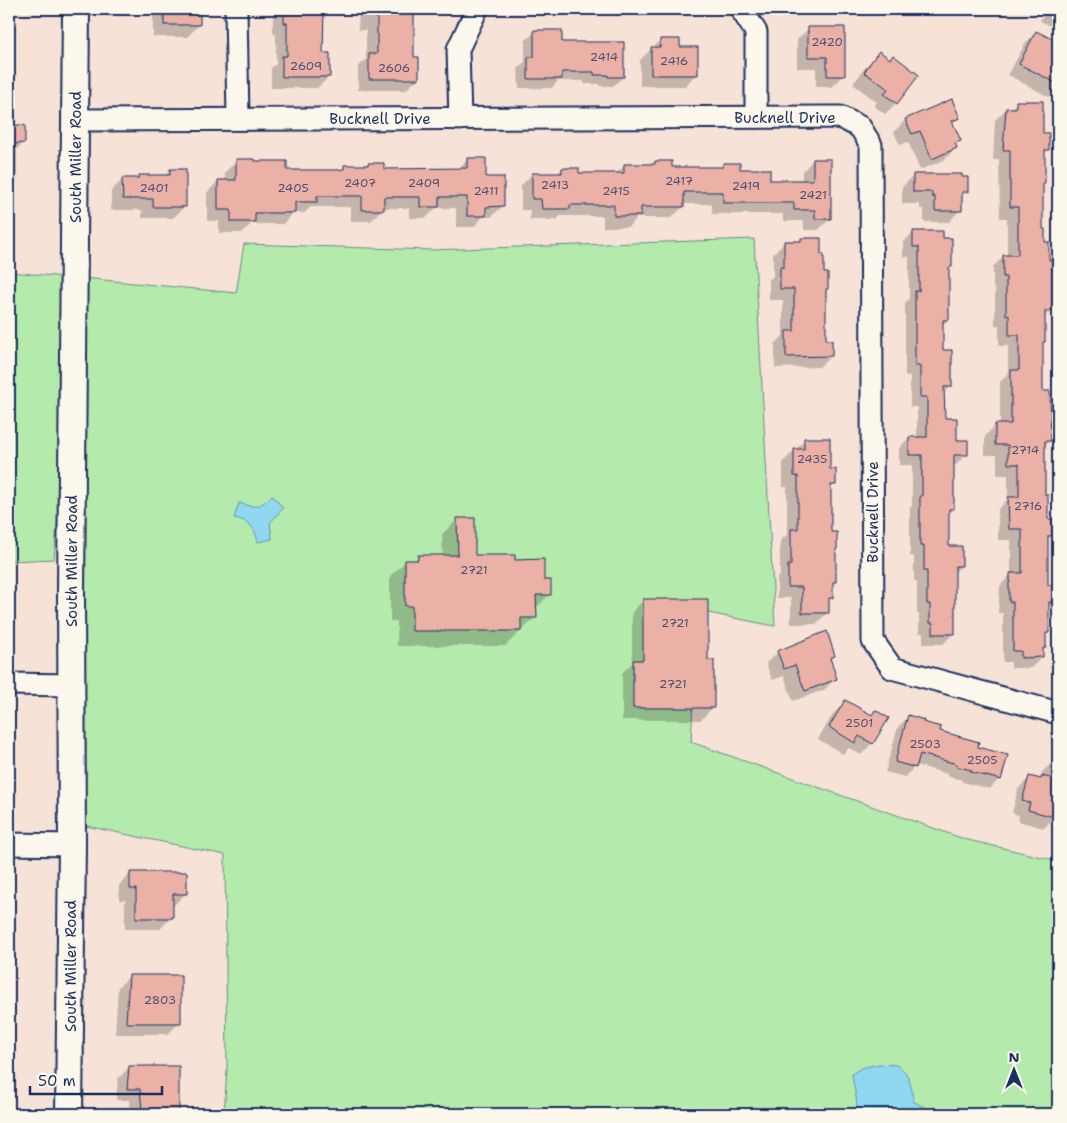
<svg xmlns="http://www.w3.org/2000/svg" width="1067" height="1123" font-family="'Shantell Sans',sans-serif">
	<rect width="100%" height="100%" fill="#f6e2d7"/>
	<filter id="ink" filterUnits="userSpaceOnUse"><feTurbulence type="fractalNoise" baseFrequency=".02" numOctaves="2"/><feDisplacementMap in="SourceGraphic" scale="10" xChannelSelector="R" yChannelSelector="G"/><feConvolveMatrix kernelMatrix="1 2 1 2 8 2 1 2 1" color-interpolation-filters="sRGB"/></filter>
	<g filter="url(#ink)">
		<g fill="#b4eaac" stroke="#688c85">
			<path d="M754,239L775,626L698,611L691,742L964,839L1058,861V1114H224L227,1069L225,855L81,825L83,278L236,293L244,244L431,250Z"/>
			<path d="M9,272L66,277L63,457L54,559L9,561Z"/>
		</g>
		<g fill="#90d8f2" stroke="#6194b7">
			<path d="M272,495L283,508L270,523L272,539L258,542C255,528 250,521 234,518L239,503C255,508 260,508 272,495Z"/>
			<path d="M879,1064C884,1065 891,1064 896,1065C910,1071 912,1089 913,1101C937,1117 959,1108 986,1114H856C859,1102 853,1087 852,1074L861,1068Z"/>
		</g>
		<g fill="#0003">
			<path d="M153,9H201L199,11V25L187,37H153Z"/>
			<path d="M273,9H322V55L329,77L317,88H271V68L276,64V34H273Z"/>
			<path d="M359,9H415V19L412,22V58L417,79L406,90H358V67L366,60V30H358Z"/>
			<path d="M532,9H582L578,13H532Z"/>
			<path d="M650,9H659L655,13Z"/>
			<path d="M1046,9H1058V29L1040,21Z"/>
			<path d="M808,29L844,75L832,87H816V68H797V40Z"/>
			<path d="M535,32L561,43L623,77L613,86H599V84H584V81H558L552,88H519L518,68L525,62V41Z"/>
			<path d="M1036,32L1058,44V50L1052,61L1058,65V88L1049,97L1008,75L1025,44Z"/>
			<path d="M661,40L679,48L696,74L685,86H640V60Z"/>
			<path d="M879,53L890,60L896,103L885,114L874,106L877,102L853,84L868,64Z"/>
			<path d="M1017,103L1041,134L1048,149L1044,153V182L1042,185V230L1051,310L1044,317V342L1042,344V392L1050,440L1044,447V496L1047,521L1051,535L1047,539V587L1053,602L1047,608V633L1045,635V648L1042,651V657L1031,668H1011V662H1003V613H998L1000,586L1011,574V540H998V509L1008,499V475H997V455H985V436L996,425H1000V382L1008,374V346H999V325H995V288H993V267L1004,256H1007V218H1000L999,160H993L995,120L1006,109H1010Z"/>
			<path d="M959,117L952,124L959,140L954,145L956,148L944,160L920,170L908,142L900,145L894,132L905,120Z"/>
			<path d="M9,126H23V143L17,149V179L9,187Z"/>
			<path d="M468,159L484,178L503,206L491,217H483L474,227H456V208H436L426,218H409V208H383L371,221H351V207H311L304,213H293L283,224H251L242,233H219V221H207V193L218,181H225V172L237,160L254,162L285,171H340L345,166H366L368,164L382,170H458Z"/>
			<path d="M813,160L830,219L818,230H804V221H783V214H712V204H683V207L671,218H637L628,227H603V216H560L557,220H530V210H521V186L532,174H557L562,169L577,174H616L625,165H653L656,162L671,168H720L724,164L769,181H802V172Z"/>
			<path d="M170,170L185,206L173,218H142V210H111V191L123,179H136L140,176H165Z"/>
			<path d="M914,175L967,191L960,198V210L949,222H924V209H920V204H902V187Z"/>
			<path d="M914,232L942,239L951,266L948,270V320L941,326V351L951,386L943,394L944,419L956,442L966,454L956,465H953V508L948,513V548L961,566L954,573V633L943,644H923V633H919V614H917V581H914V556H910V508L912,506V465H899V448L909,438H917V407H910V376H905V303L909,299V257H903V242Z"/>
			<path d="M801,239L820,256L827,288L824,291V341L831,356L819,367L775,368V344L783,336V300H769V280L773,276V254L784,243H798Z"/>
			<path d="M805,440L829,470L834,484L830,489V534L834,581L832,583V597L828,601V612L816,624H791V598H777V578L780,575V541L787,535V487H783V462Z"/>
			<path d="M458,519L474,556L513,561L550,594L535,609V618L505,646H397V621H390V576L406,561H414L418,556H443L442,534Z"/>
			<path d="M9,569H10V581L9,583Z"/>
			<path d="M644,600L706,661L712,708L701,720H622V673L632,663V612Z"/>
			<path d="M778,652L834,656L829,660L836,678L824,690L793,701L784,676L772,680L766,663Z"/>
			<path d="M846,701L871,716L875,712L872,743L861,755L849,748L843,754L818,739L834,713Z"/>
			<path d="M908,717L976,748L999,779L990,789L962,782V780L947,776V774L916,765L905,777L885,772L898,727Z"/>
			<path d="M1054,761L1058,762V809L1055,817L1044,828L1018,821L1019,815L1012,813L1018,789L1030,777L1040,780L1042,772Z"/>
			<path d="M131,873L185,894L174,905H172V917L160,929H125V900H119V885Z"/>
			<path d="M130,976L180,1022L168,1034H115L118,987Z"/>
			<path d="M129,1067H178V1114H130L129,1100H116L118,1079Z"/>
		</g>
		<g fill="#ebb1a7" stroke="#1b2f5e">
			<rect x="164" y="9" width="36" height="16"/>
			<path d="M284,9H324L323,53H330V77H282V56H287V23H284Z"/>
			<path d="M377,9H414V57H419V79H369V54H377Z"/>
			<path d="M808,27H845V76H827V57H808Z"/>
			<path d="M534,30H562V42H624V77H608V75H594V72H562V79H528V57H534Z"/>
			<path d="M1036,31L1058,42V84L1019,64Z"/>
			<path d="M660,39H680V47H698V75H651V47H660Z"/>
			<path d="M879,51L890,59L893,55L919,75L897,104L884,94L888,89L864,72Z"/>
			<path d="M952,99L960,118L952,121L961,141L955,143L957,148L932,159L920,131L912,134L905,119Z"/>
			<path d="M1016,101H1043V133H1049V150H1045V183H1043V229H1045V242H1049V260H1052V311H1045V342H1043V391H1050L1051,441H1045V495H1048V519H1052V536H1048V585H1055V602H1049V633H1046V648H1043V657L1021,658V651H1013V602H1009V582H1010V573H1022V529H1009L1008,497H1019V464H1008V445H995V424H1011V370H1019V335H1009V315H1006V277H1003V255H1018V207H1010V150H1003L1006,108H1016Z"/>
			<path d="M9,125H25V143L9,144Z"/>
			<path d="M467,158H486V177H504V206L486,207V216H467V197H439V207H420V197H384V210H362V196H317V202H295V213H255V222H231V210H218V180H236V159H255V161H287V170H336L344,169V165H368V163H384V169L467,168Z"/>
			<path d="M813,159H831V219H815V210H794V203H723V192H684V207H641V216H614V205H570V209H542L541,199H532V173H562V168H579V173H624V164H655V161H672V167H723V163H740V169H770V180H813Z"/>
			<path d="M170,169H186V207H153V199H123L122,178H139V175H170Z"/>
			<path d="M913,174H962V177H968V192H962V211H935V197H932V192H913Z"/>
			<path d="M913,231H943V238H952V267H949V320H943V350H952V387H944L945,418H957V440H968V455H954V509H949V546H962V566H955V634H933V623H930V604H927V571H924V546H920V496H922V455H909V437H927V397H920V366H915V291H919V247H913Z"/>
			<path d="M801,238H821V254H824V273H828V289H826V340H832V356L786,357V331H794V289H780V267H784V241H801Z"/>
			<path d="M804,438H830V469H836V485H831V532H837V549H836V582H833V598H829V613H802V587H788V565H791V529H798V476H794V449H804Z"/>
			<path d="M457,518H475V555H515V560L544,559V580H551V595H536L537,618H521V631H412V606H405V560H418V555H458Z"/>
			<path d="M643,599H708V660H714V708H633V660H643Z"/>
			<path d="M827,631L835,656L830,658L837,679L805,691L795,665L784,669L777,651Z"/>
			<path d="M845,700L872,715L875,710L889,718L873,744L859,736L855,743L829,727Z"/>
			<path d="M908,715L924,720L923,722L941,727L940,731L979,742L978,747L1008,755L1001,780L971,772V770L956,766L957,764L920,754L916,768L895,762Z"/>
			<path d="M1029,776L1041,779L1042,776L1058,780V818L1028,810L1030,803L1022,801Z"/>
			<path d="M130,872H187V894H173V918H136V889H130Z"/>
			<path d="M129,975H181V1023H126Z"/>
			<path d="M129,1066H179V1114H145V1110H142L140,1089H127Z"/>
		</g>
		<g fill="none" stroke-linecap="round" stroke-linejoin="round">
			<defs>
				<g id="minor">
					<path d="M236,9L238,119"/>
					<path d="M741,9L756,32V117"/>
					<path d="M460,119L458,49L477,9"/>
					<path d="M76,120L840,117L860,127L871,145L873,641L892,668L1058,713"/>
					<path d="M9,684L71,685"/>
					<path d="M9,844L72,845"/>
				</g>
				<path id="tertiary" d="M69,1114L72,845L71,591L76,9"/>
			</defs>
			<use href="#minor" stroke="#1b2f5e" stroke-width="25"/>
			<use href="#tertiary" stroke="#1b2f5e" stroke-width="30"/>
			<use href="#minor" stroke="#fbf7ec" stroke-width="21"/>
			<use href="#tertiary" stroke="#fbf7ec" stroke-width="26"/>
		</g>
	</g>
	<g text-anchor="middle" stroke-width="4" stroke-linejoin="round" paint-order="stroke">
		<g font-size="12" fill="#4f5070">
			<text x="827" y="46">2420</text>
			<text x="604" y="61">2414</text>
			<text x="674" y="65">2416</text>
			<text x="306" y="70">2609</text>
			<text x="394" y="72">2606</text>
			<text x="679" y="185">2417</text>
			<text x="360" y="187">2407</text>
			<text x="424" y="187">2409</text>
			<text x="555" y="189">2413</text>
			<text x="746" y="190">2419</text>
			<text x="154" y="192">2401</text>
			<text x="293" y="192">2405</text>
			<text x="486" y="195">2411</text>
			<text x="616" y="195">2415</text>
			<text x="813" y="199">2421</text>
			<text x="1025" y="454">2714</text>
			<text x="812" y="463">2435</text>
			<text x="1028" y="510">2716</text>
			<text x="474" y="574">2721</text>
			<text x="675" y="627">2721</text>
			<text x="673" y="688">2721</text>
			<text x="859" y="727">2501</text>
			<text x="925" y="748">2503</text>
			<text x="982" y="764">2505</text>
			<text x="160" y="1004">2803</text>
		</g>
		<g font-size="15" fill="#1b2f5e" stroke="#fbf7ec">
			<text x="785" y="123">Bucknell Drive</text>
			<text x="380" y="124">Bucknell Drive</text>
			<text transform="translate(76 157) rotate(-90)" y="5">South Miller Road</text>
			<text transform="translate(873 512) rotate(-90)" y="5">Bucknell Drive</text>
			<text transform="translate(72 561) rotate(-90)" y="5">South Miller Road</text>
			<text transform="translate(71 966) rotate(-90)" y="5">South Miller Road</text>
		</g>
	</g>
	<rect width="1067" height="1123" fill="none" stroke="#fbf7ec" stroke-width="30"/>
	<rect x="15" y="15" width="1037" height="1093" fill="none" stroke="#1b2f5e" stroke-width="2" filter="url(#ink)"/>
	<g transform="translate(1014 1070)" stroke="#fbf7ec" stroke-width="4" paint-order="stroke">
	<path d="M0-4L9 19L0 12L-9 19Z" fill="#1b2f5e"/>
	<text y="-8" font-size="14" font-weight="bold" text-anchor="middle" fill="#1b2f5e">N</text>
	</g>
	<path d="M30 1086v8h132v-8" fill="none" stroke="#1b2f5e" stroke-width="2.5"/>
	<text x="38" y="1086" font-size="15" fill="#1b2f5e" stroke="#fbf7ec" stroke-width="4" paint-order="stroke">50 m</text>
</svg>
